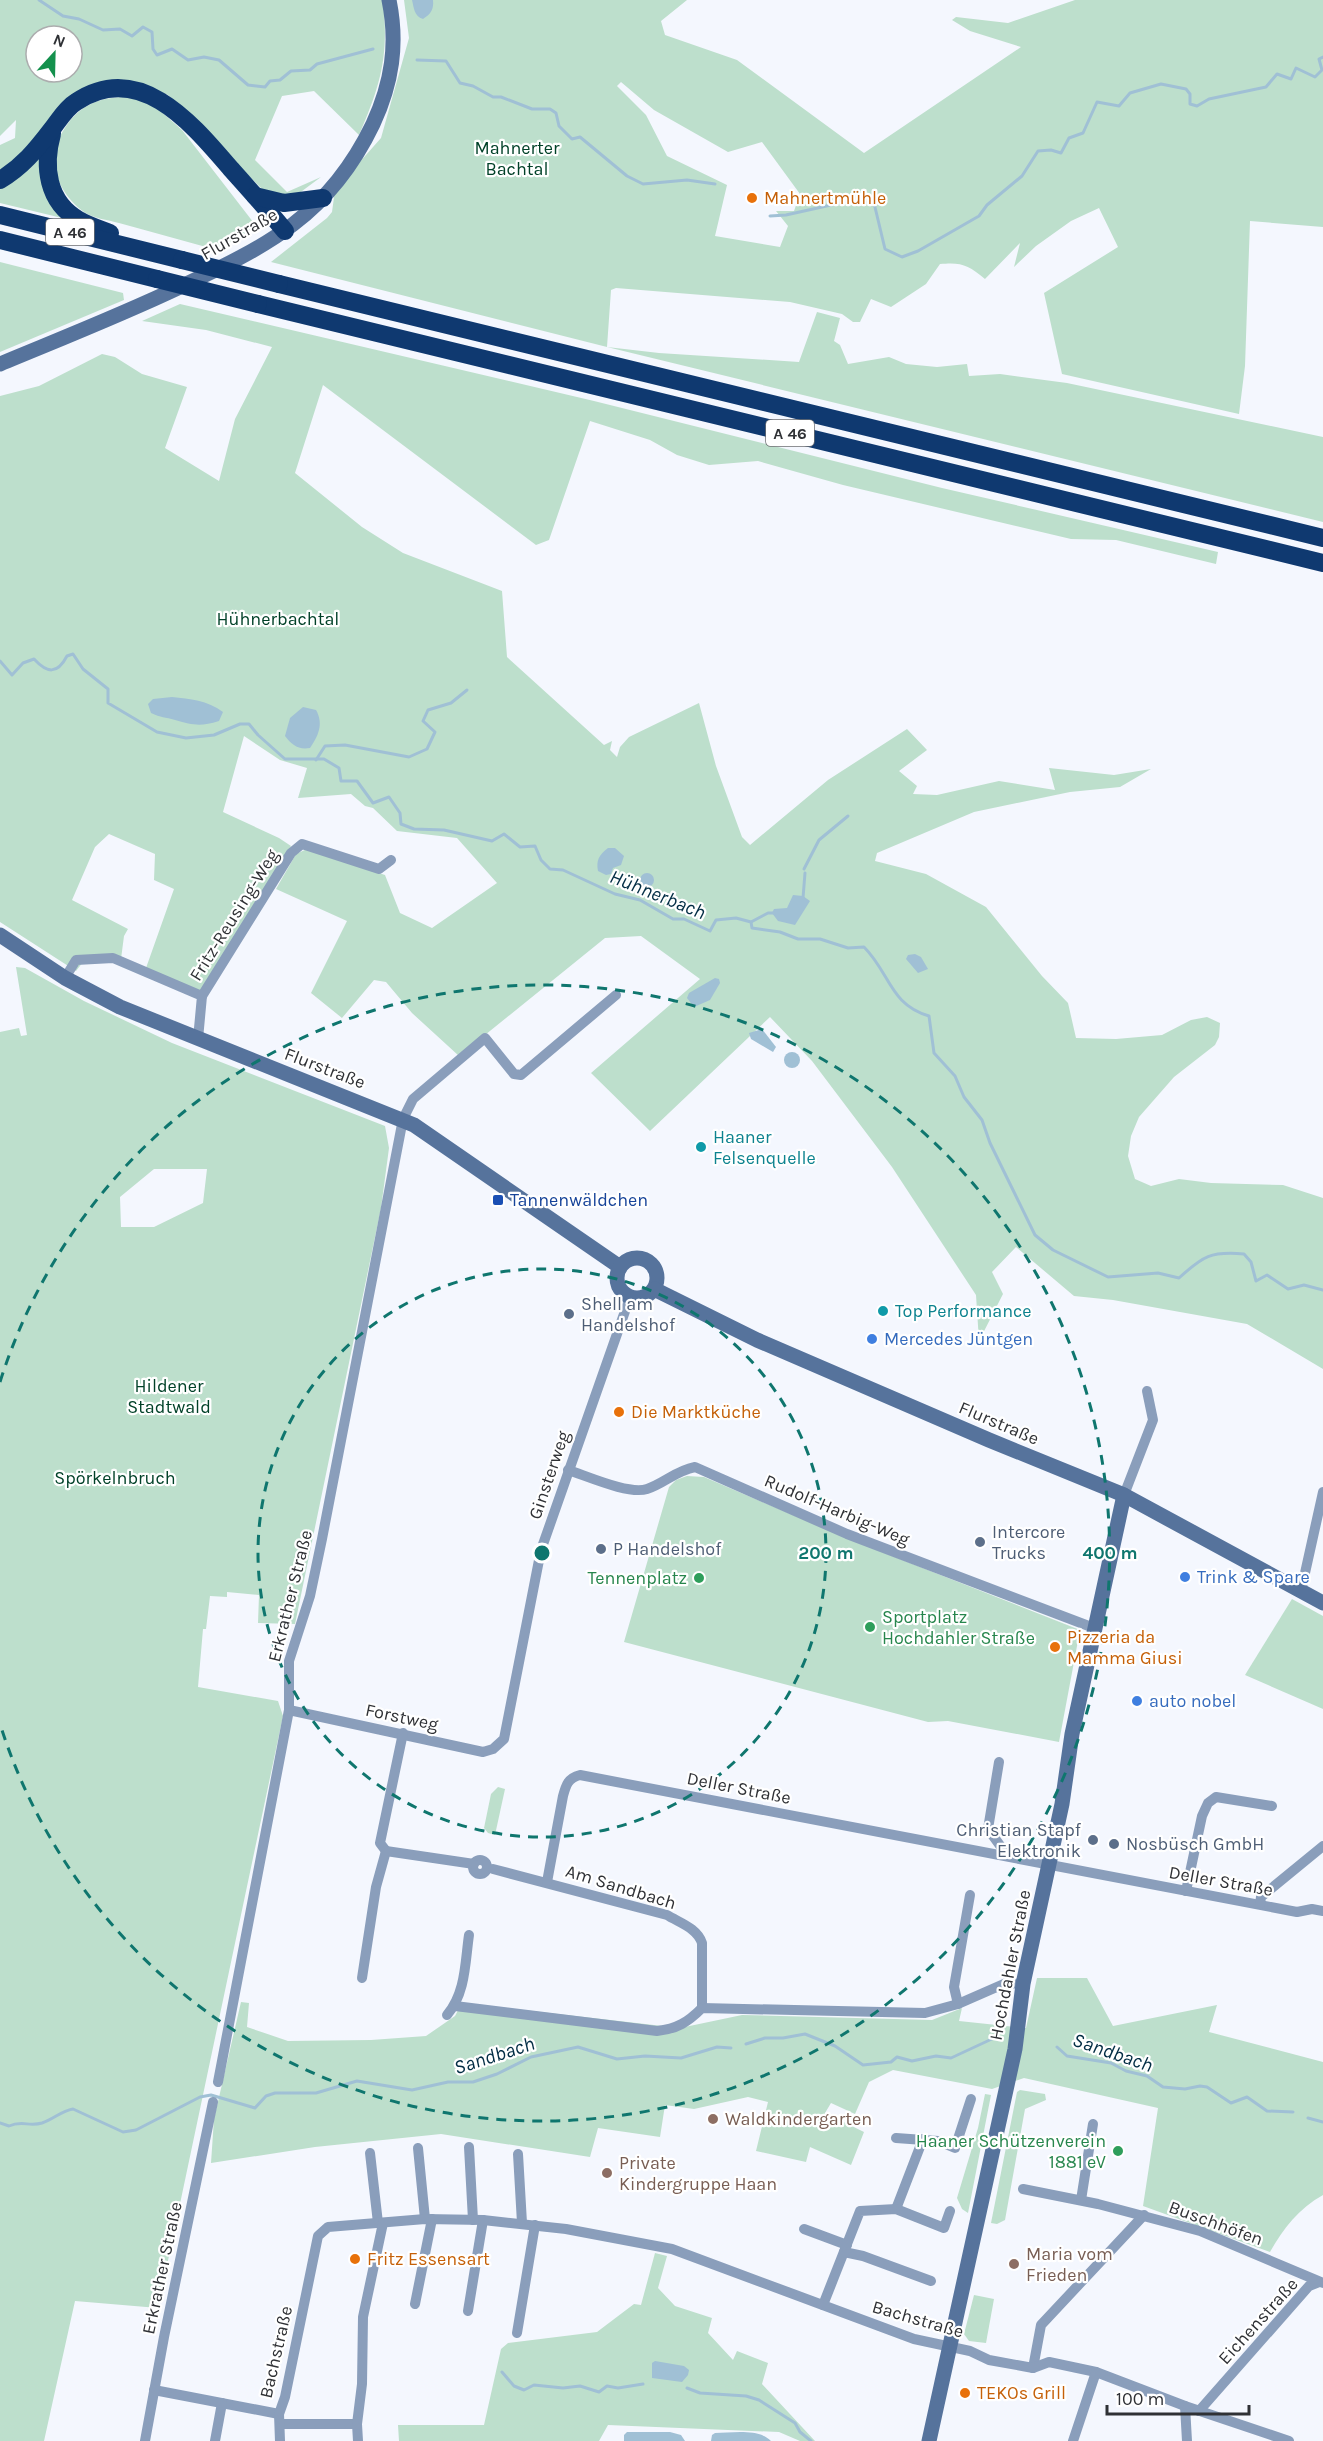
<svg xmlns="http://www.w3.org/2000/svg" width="1323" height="2441" font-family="Karla,sans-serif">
	<rect width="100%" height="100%" fill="#f4f7fe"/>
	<g fill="#bddfcc" fill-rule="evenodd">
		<path d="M0,0H383C389,56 381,84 359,135L314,91L282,96L255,160L287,192L321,177L294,197L268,195L168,95L144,85L103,82L0,173V145L15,138L16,120L0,136ZM36,36H72V72H36Z"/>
		<path d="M404,0H687L661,21L665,35L737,60L864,153L1021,47L970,31L952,20L956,17L1008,23L1075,0H1323V227L1250,221L1245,366L1239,414L1062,374L1044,293L1118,247L1099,208L1071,221L1036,246L1014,267L1020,243L985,279C968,265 962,262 940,264L926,284L891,307L871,299L860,322H853L842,314L790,302L616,288L611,290L607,347L659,353L799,362L817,312L840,318L834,341L840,345L848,364L889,357L906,364L937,367L967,364L969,376L1000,374L1067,383L1323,437V522L607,347L271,262L327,218L332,212L335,190L381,138L409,38ZM621,82L654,110L728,152L762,142L800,194L794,211H776L788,226L780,247L715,236L727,185L667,156L646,115L617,86Z"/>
		<path d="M123,97L142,100L156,107L182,130L257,227L217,250C184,241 152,232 119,223C108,220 92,218 84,212C58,193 45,161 63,131C77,107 96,98 123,97Z"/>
		<path d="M40,153L62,218L0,203V187Z"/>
		<path d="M0,262L123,293L124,300L0,352Z"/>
		<path d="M180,304L594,401L942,488L1218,552L1216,564L1116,540L1071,539L843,485L758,461L709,465L677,455L650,440L590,421L549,540L536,545L323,385L295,473L362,527L403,553L502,591L507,657L604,745L612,741L610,750L617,757L620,747L629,737L699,703L716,766L742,837L750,845L828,780L907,729L927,750L899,771L917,786L913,794L937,795L999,781L1055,790L1049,768L1114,775L1151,769L1120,787L1070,792L974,812L877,853L875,861L926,874L986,907L1042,976L1068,1003L1076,1038L1116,1039L1162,1035L1191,1020L1207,1017L1220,1023L1219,1037L1215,1045L1174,1077L1139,1117L1131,1136L1128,1156L1135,1179L1151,1186L1179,1179L1211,1183L1283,1185L1323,1198V1369L1247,1324L1113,1300L1074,1296L1016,1247L992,1272L1003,1294L979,1341L976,1295L892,1167L812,1061L770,1017L650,1131L591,1073L700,979L641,936L605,938L459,1056L412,1013L386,982L374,980L342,1018L311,993L347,921L276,889L296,854L307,849L385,875L400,913L432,928L497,883L457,838L397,831L373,808L365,806L351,794L298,798L307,768L280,760L244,736L223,812L279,838L291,846L201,991L146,968L174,889L154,880L155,854L109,834L95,847L72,900L128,929L124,936L121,959L87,957L76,971L0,922V396L39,386L102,354L115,357L142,374L187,387L165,448L219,481L235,419L272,347L206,330L142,321Z"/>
		<path d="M16,967L25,968L84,1001L172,1043L385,1126L389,1148L381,1208L295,1624L258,1623L259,1595L227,1592V1597L210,1596L206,1629H203L198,1687L278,1701L283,1716L158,2308L75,2301L44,2441H0V1032L19,1028L21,1036L27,1035ZM154,1169H207L203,1203L154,1227H121L120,1197Z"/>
		<path d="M687,1476L704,1477L849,1539L1080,1630L1059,1742L948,1721L928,1722L624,1642L669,1487L676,1480Z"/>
		<path d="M1292,1599L1323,1616V1709L1245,1675Z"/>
		<path d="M498,1787L505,1789L495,1835L488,1833L484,1828L491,1794Z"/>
		<path d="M1037,1978H1087L1113,2026L1217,2005L1209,2032L1323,2062V2195C1299,2208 1283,2229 1270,2252L1143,2206L1158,2108L1024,2078L992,2089L893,2070L869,2082L855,2114L831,2103L825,2113L864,2132L851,2165L810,2147L806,2162L756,2151L768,2102L748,2097L694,2109L665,2105L660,2137L598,2128L590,2157L441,2134L315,2147L211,2163L214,2119L241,2002L249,2003L247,2027L288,2041L371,2040L426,2036L455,2016L462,2003L680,2028L742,2015L932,2020L962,2008L959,2021L1026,2028Z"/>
		<path d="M1020,2090L1045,2094L1046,2100L1025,2109L1005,2220L997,2224L991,2223L1017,2092Z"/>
		<path d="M985,2094L991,2095L968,2213L962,2209L957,2198L978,2128Z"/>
		<path d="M655,2253L667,2256L658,2288L675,2306L712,2318L708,2333L733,2360L737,2351L768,2363L762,2384L815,2441H800L779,2432L608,2425L599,2441H399L398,2425H484L501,2349L508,2343L597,2332L634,2304L641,2305Z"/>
		<path d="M974,2295L994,2299L986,2343L969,2341L964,2334Z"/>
	</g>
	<g fill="#a0c0d5">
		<path d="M412,0H433C434,9 431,14 423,19C414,16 414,8 412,0Z"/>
		<path d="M172,697C190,699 207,700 223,712L219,721C200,727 193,725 175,720C165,717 161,718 151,713L148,704L153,699Z"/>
		<path d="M303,707L316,710C324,724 318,736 310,748C298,750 292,745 285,736L290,718Z"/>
		<path d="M608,848H615L624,856L621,865L613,868L611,874L606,875L598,871C596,860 599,855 608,848Z"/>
		<circle cx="647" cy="880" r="7"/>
		<path d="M793,895L803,896L810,901L795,925L778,921L772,913L774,909L787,908Z"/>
		<path d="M915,954L921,957L928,969L918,973L906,959L908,955Z"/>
		<path d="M715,978L719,979L720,983L710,1000L694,1007L687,998L689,993Z"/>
		<path d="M762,1029L776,1047L773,1052L751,1039L749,1033Z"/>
		<circle cx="792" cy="1060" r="8"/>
		<path d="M655,2361L684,2366L689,2370L688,2375L682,2382L652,2378V2363Z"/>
		<path d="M627,2432H670L681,2435L685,2441H624V2435Z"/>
		<path d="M715,2433C731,2433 759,2428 771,2441H711L712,2435Z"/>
	</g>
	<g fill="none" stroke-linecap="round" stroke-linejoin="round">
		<g stroke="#a0c0d5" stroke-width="3">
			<path d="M39,0L63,16L79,19L103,30L120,29L132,36L143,27L152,32L153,49L157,55L172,49L188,60L204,57L219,60L248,85L265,87L270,81L280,80L291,71L310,70L317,64L373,49"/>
			<path d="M417,60L446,61L460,83L473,86L493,97H501L532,109H550L556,113L559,126L572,139L580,137L627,176L643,184L687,180L715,184"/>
			<path d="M770,216L786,215L849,201L874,203L885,249L902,257L918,251L979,216L987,205L1022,176L1038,151L1051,150L1061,153L1069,138L1083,133L1097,102L1119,106L1130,93L1161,84L1186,89L1190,94V104L1197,106L1209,99L1266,87L1277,74L1291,79L1296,68L1315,77L1322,70L1319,59L1323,57"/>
			<path d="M0,661L12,675L23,663L34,659C47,673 57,675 67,656L73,654L83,669L108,689V703L157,732L186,738L214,735L240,724H249L258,735L285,759H324L339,768L341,781H357L373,803L389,797L400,813L401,824L414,829L444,830L492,841L504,834L520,847L535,846L541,860L550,869L563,870L615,894L640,900L673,919H684L710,931L716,920L736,918L751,922L752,928L780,932L798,939H820L848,948L864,947C890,973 890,1005 929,1016L934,1053L955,1076L964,1097L982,1120L990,1143L1035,1235L1053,1250L1108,1277L1158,1273L1179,1278C1203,1256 1211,1251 1244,1254L1251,1262L1256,1281L1267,1275L1288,1289L1304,1285L1323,1290"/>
			<path d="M316,760L325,746L345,745L409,757L427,749L435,732L423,721L428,710L451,703L467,690"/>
			<path d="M804,869L819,840L848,816"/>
			<path d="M803,898L805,873"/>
			<path d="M751,922L768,913H774"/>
			<path d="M746,2044L765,2038H783L805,2034L835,2046L863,2065L891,2062L897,2057L912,2061L936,2056L951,2058L994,2038"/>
			<path d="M1057,2047L1067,2056L1111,2063L1126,2071L1147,2076L1163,2087L1185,2089L1200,2086L1207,2087L1231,2103L1247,2097L1267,2111L1293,2112"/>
			<path d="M1308,2118L1323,2122"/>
			<path d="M0,2123L9,2126C22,2120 29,2127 42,2123C54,2119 61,2111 73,2109L123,2132L136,2130L200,2097L211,2095L255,2108L266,2096L275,2093H316L357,2081L412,2090L448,2082H473L497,2074L531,2057L578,2047L617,2059L645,2056L681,2058L717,2047L731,2048"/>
			<path d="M502,2372L514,2386L524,2390L534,2385L563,2388L580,2386L599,2392L607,2386L618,2388L643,2384"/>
			<path d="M687,2388L700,2393L746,2396L759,2400L795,2423L800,2432L811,2441"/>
		</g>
		<g stroke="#8a9ebb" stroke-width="10">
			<path d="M65,978L76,960L113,958L202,996L198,1039"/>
			<path d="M202,996L291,853L302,844L379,869L391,860"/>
			<path d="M568,1470C587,1476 629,1495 647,1489C665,1483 675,1471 695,1467L847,1534L1094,1628"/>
			<path d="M1124,1495L1153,1420L1147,1391"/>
			<path d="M1301,1591L1323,1492"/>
			<path d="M289,1710L483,1752L493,1749L504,1739L541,1550L630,1297"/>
			<path d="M999,1762L988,1829L1007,1855"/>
			<path d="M386,1851L380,1843L403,1733"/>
			<circle cx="480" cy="1867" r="7"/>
			<path d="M493,1869L667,1915C680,1923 697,1928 702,1943V2008"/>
			<path d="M547,1882L563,1796C566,1785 568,1778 580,1775L1297,1912L1312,1909L1323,1911"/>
			<path d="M1186,1891L1202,1816L1208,1803L1216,1797L1272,1806"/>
			<path d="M1260,1904L1261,1897L1323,1846"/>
			<path d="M362,1978L376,1887L386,1851L474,1864"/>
			<path d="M958,2004L954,1987L970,1895"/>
			<path d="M455,2006L657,2031C677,2029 688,2022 702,2008L925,2013L958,2004L1006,1983L1023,1984"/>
			<path d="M447,2015C466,1993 465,1962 469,1935"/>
			<path d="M218,2082L289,1710V1661L310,1596L322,1539L403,1119L413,1099L485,1038L514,1074L521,1075L616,995"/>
			<path d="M896,2138L938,2141L955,2148L971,2099"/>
			<path d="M469,2147L473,2220"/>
			<path d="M418,2148L425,2219"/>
			<path d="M370,2153L378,2223"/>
			<path d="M518,2154L522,2223"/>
			<path d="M1023,2189L1098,2204L1200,2231L1323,2283"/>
			<path d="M1081,2200L1093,2124"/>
			<path d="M896,2209L923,2139"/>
			<path d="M804,2229L847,2245"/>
			<path d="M844,2252L863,2256L931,2281"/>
			<path d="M415,2304L432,2219"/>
			<path d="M823,2305L860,2211L896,2209L944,2228L950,2211"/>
			<path d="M468,2311L483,2220"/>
			<path d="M517,2333L535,2225"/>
			<path d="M1033,2368L1041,2325L1144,2215"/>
			<path d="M154,2390L279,2414"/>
			<path d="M1185,2406L1187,2441"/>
			<path d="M1199,2411L1309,2286L1319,2282"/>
			<path d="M280,2424H357"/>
			<path d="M145,2441L164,2337L213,2102"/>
			<path d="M215,2441L222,2403"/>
			<path d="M280,2441L279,2414L285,2397L318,2236L328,2227L425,2219L483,2220L566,2229L672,2249L914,2339L970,2351L989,2360L1033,2368L1049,2362L1096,2372L1185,2406L1289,2441"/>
			<path d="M358,2441L357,2424L362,2384L363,2317L383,2223"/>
			<path d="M1073,2441L1096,2372"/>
		</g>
		<g stroke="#56739c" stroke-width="15">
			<path d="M0,364C60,339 121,315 180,287C267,246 329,216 373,124C392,83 398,44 389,0"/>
			<path d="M0,935L65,978L120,1007L414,1125L620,1267"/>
			<circle cx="637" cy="1278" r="20"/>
			<path d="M654,1289L757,1340L989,1440L1124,1495L1323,1603"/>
			<path d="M929,2441L1015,2049L1023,1984L1062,1804L1072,1734L1124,1495"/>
		</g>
		<g stroke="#0f3970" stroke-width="18">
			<path d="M52,134C43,166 47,202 79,220C89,226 100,229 110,233"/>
			<path d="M0,180C22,167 36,150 52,129C59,120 66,108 76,102C140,59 193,125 231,169C249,189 268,210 285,231"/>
			<path d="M255,196L284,203L323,198"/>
			<path d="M0,215L182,260"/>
			<path d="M0,240L157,279"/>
			<path d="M279,284L1323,538"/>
			<path d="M258,304L1323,563"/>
		</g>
		<g stroke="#0f3970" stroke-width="18">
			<path d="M182,260L279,284"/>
			<path d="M157,279L258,304"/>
		</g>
	</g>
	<g fill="none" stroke="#0f766e" stroke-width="3" stroke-dasharray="10 8">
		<circle cx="542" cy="1553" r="284"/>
		<path d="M0 1382A568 568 0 1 1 0 1724"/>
	</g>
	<g fill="#e8710a" stroke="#fff" stroke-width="2">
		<circle cx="752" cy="198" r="6"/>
		<circle cx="619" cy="1412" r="6"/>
		<circle cx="1055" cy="1647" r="6"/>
		<circle cx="355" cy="2259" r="6"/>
		<circle cx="965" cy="2393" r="6"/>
	</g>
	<g fill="#0f9aa8" stroke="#fff" stroke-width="2">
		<circle cx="701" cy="1147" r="6"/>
		<circle cx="883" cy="1311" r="6"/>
	</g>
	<rect fill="#1a4fb4" stroke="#fff" stroke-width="2" x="492" y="1194" width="12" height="12" rx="3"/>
	<g fill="#5c6f8a" stroke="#fff" stroke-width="2">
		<circle cx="569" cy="1314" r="6"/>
		<circle cx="980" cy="1542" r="6"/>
		<circle cx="601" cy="1549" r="6"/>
		<circle cx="1093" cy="1840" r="6"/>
		<circle cx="1114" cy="1844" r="6"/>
	</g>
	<g fill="#3f7fe0" stroke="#fff" stroke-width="2">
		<circle cx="872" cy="1339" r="6"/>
		<circle cx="1185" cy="1577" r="6"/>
		<circle cx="1137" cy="1701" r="6"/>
	</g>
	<g fill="#2e9e5b" stroke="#fff" stroke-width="2">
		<circle cx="699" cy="1578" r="6"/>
		<circle cx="870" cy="1627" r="6"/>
		<circle cx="1118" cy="2151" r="6"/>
	</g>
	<g fill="#8d6e63" stroke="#fff" stroke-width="2">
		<circle cx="713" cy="2119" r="6"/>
		<circle cx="607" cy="2173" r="6"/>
		<circle cx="1014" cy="2264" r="6"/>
	</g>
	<g text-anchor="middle" stroke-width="4.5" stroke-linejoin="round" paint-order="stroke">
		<g fill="#fff" stroke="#6d6f72" stroke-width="1.5">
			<rect x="46" y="219" width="48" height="26" rx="4.5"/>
			<rect x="766" y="420" width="48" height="26" rx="4.5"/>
		</g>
		<g font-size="16" font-weight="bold" fill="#2f3135">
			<text x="70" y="238">A 46</text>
			<text x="790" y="439">A 46</text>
		</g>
		<g font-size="18" fill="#004128" stroke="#fff">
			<text x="517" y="154">Mahnerter<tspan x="517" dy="21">Bachtal</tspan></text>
			<text x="278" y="625">Hühnerbachtal</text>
			<text x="169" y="1392">Hildener<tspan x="169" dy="21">Stadtwald</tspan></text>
			<text x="115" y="1484">Spörkelnbruch</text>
		</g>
		<g font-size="18" fill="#c56008" stroke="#fff" text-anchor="start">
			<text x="764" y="204">Mahnertmühle</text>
			<text x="631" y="1418">Die Marktküche</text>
			<text x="1067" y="1643">Pizzeria da<tspan x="1067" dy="21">Mamma Giusi</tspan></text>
			<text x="367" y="2265">Fritz Essensart</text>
			<text x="977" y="2399">TEKOs Grill</text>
		</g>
		<g font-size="18" fill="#2f3135" stroke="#fff">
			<text transform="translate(239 234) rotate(-30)" y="6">Flurstraße</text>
			<text transform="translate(234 915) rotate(-58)" y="6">Fritz-Reusing-Weg</text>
			<text transform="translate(325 1068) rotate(21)" y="6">Flurstraße</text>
			<text transform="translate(999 1423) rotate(23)" y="6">Flurstraße</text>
			<text transform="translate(549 1475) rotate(-71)" y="6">Ginsterweg</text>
			<text transform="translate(837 1510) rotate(23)" y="6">Rudolf-Harbig-Weg</text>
			<text transform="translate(290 1596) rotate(-76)" y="6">Erkrather Straße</text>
			<text transform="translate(402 1717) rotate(12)" y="6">Forstweg</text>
			<text transform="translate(739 1788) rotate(11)" y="6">Deller Straße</text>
			<text transform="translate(1221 1881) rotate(10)" y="6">Deller Straße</text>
			<text transform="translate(621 1887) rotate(17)" y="6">Am Sandbach</text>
			<text transform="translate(1010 1965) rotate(-79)" y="6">Hochdahler Straße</text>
			<text transform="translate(1216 2223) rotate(20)" y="6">Buschhöfen</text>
			<text transform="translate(162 2268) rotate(-78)" y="6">Erkrather Straße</text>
			<text transform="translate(918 2319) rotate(16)" y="6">Bachstraße</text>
			<text transform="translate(1258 2321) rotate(-48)" y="6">Eichenstraße</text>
			<text transform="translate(276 2352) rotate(-77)" y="6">Bachstraße</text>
		</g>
		<g font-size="18" fill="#0d838f" stroke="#fff" text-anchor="start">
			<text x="713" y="1143">Haaner<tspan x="713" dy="21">Felsenquelle</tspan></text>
			<text x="895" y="1317">Top Performance</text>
		</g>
		<g font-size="18" fill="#164399" stroke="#fff" text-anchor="start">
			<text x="510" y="1206">Tannenwäldchen</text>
		</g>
		<g font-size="18" fill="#4e5e75" stroke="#fff" text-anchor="start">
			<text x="581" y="1310">Shell am<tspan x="581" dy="21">Handelshof</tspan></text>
			<text x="992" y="1538">Intercore<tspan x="992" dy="21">Trucks</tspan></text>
			<text x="613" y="1555">P Handelshof</text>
			<text x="1081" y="1836" text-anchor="end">Christian Stapf<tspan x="1081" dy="21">Elektronik</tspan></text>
			<text x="1126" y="1850">Nosbüsch GmbH</text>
		</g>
		<g font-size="18" fill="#366cbe" stroke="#fff" text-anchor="start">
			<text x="884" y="1345">Mercedes Jüntgen</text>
			<text x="1197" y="1583">Trink &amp; Spare</text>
			<text x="1149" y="1707">auto nobel</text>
		</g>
		<g font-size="18" fill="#27864d" stroke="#fff" text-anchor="end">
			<text x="687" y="1584">Tennenplatz</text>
			<text x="882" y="1623" text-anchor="start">Sportplatz<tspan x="882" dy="21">Hochdahler Straße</tspan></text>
			<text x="1106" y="2147">Haaner Schützenverein<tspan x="1106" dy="21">1881 eV</tspan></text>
		</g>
		<g font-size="18" fill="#785e54" stroke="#fff" text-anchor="start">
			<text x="725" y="2125">Waldkindergarten</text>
			<text x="619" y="2169">Private<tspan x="619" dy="21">Kindergruppe Haan</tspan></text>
			<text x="1026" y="2260">Maria vom<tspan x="1026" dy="21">Frieden</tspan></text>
		</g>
		<g font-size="20" font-style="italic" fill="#022d44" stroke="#fff">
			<text transform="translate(658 894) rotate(22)" y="7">Hühnerbach</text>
			<text transform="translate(1113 2052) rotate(19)" y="7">Sandbach</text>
			<text transform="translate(494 2055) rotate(-18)" y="7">Sandbach</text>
		</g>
	</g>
	<circle cx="542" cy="1553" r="9" fill="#0f766e" stroke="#fff" stroke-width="3"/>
	<g font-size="18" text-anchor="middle" font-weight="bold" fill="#0f766e" stroke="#fff" stroke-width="4.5" stroke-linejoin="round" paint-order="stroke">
		<text x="826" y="1559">200 m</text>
		<text x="1110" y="1559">400 m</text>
	</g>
	<g transform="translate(54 54) rotate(22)"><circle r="28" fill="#ffffff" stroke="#acadae" stroke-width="1.5"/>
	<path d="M0-4.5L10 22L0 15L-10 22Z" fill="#14914d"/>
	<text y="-9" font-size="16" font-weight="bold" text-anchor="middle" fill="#2f3135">N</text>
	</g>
	<path d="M1107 2405v9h142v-9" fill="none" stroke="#2f3135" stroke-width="3"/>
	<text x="1116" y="2405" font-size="18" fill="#2f3135" stroke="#ffffff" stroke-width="4.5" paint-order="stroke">100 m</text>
</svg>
